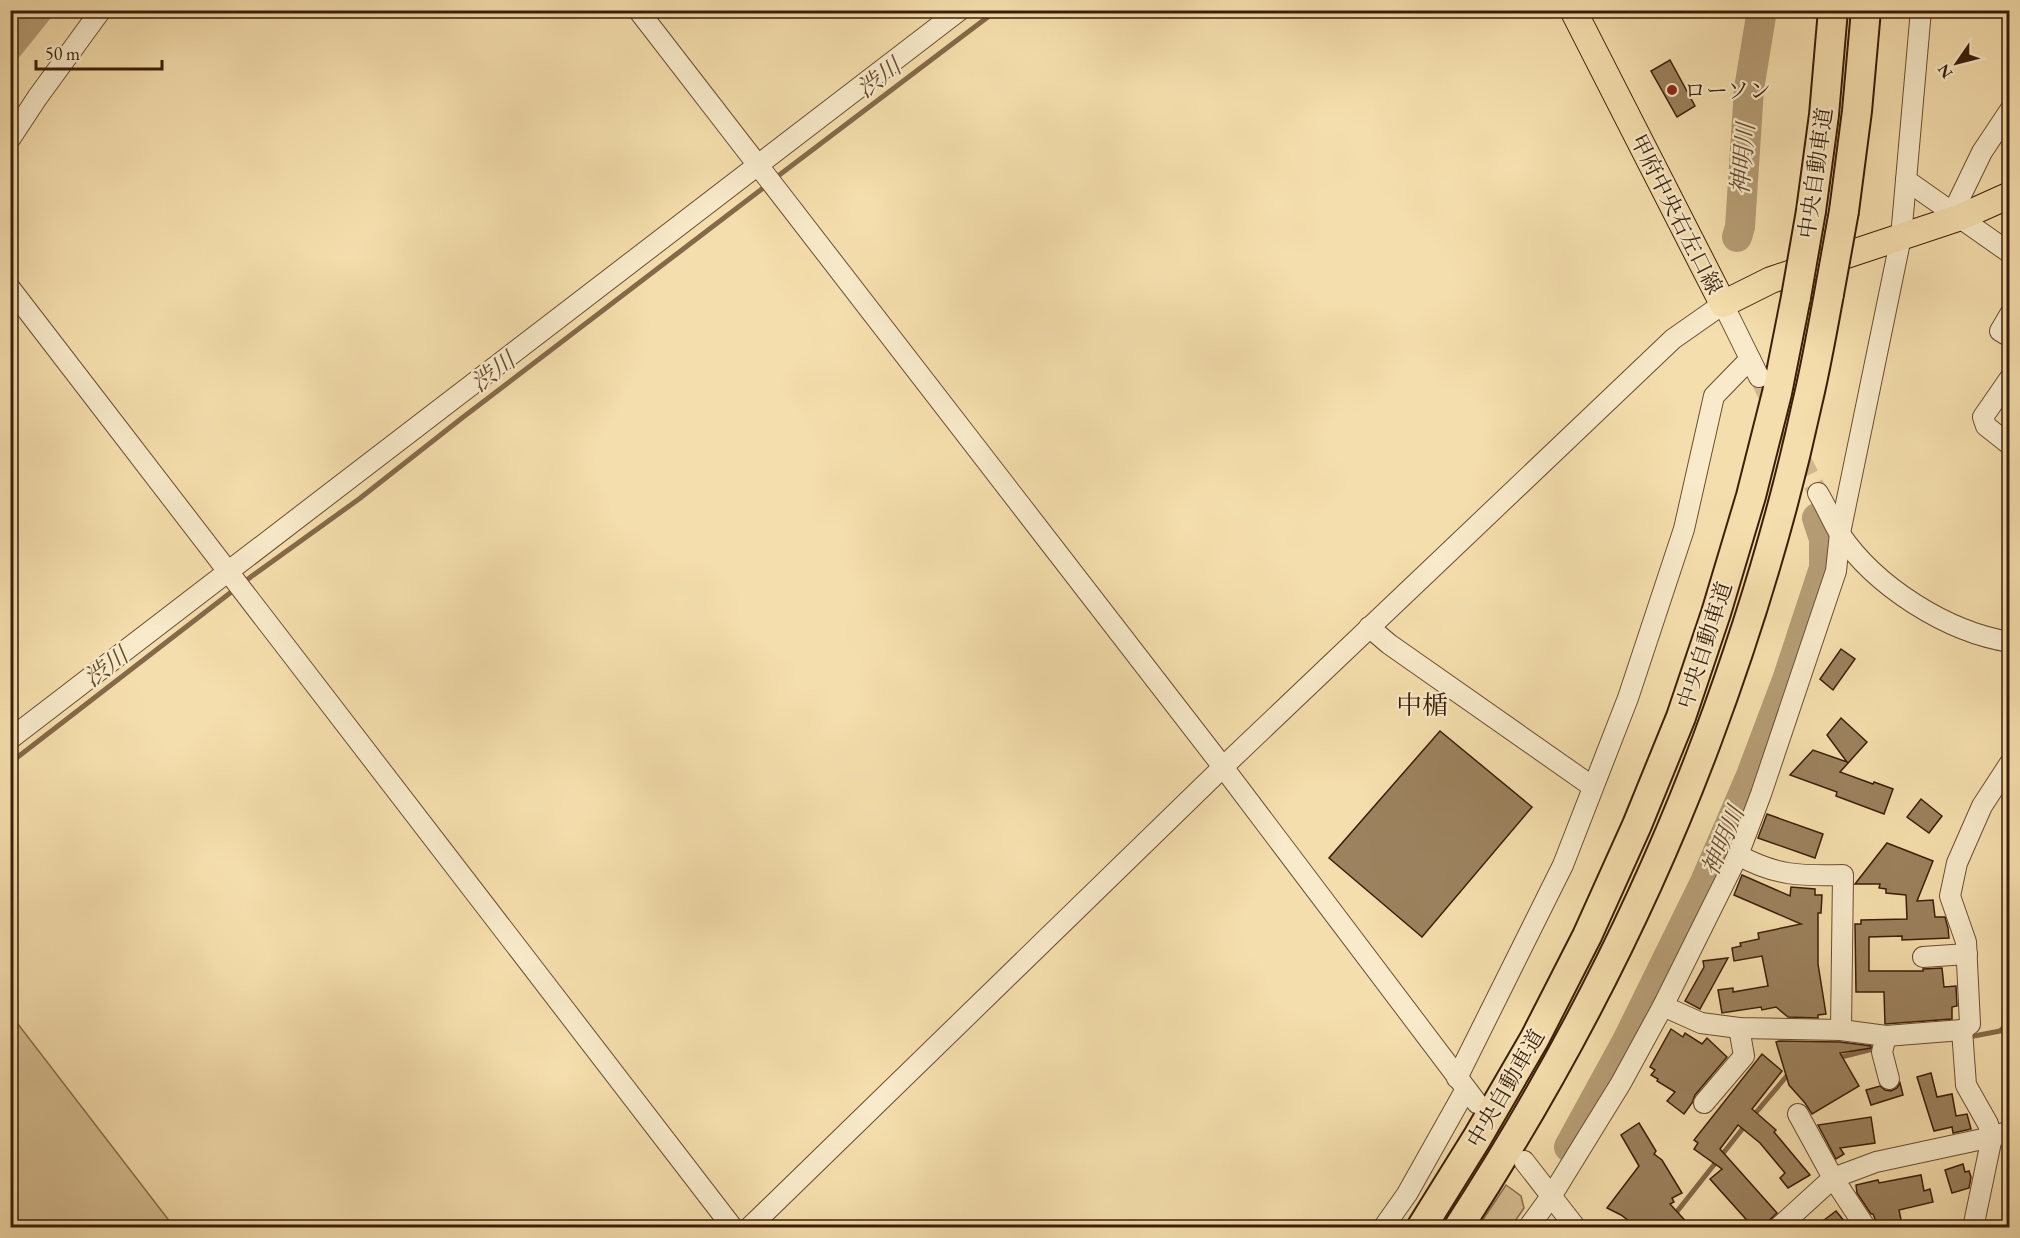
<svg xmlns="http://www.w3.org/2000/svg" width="2020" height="1238" font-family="'EB Garamond','Noto Serif JP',serif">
	<rect width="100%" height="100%" fill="#f5dead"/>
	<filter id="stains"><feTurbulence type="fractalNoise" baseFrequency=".00333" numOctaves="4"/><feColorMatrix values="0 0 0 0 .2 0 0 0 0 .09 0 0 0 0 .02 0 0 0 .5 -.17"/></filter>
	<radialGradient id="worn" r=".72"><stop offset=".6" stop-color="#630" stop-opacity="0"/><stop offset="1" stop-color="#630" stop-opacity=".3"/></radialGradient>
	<g fill="#d5bd91" stroke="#886e4c" stroke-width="1.5">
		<path d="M11,1014V1015L174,1227H11Z"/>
		<path d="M1506,1185L1521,1196L1524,1208L1511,1227H1478Z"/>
	</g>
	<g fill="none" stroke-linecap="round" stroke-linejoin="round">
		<g stroke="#856a49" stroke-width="5">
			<path d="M774,179L997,10"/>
			<path d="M10,763L252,576L359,499L462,418L767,185"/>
			<path d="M1974,1036L2000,1031L2004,1027L2005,985L2010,974"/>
			<path d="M1837,1058L1877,1048"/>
			<path d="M1753,1116L1791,1071"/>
			<path d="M1664,1228L1747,1123"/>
		</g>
		<g stroke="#b69d75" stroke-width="30">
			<path d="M10,45L38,10"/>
			<path d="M1737,237L1740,227L1749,89L1762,10"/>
			<path d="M1569,1147L1627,1041L1705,882L1750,778L1787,680L1824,568V539L1817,518"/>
		</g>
	</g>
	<g fill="#9c825e" stroke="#3b1e08" stroke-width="1.5">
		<path d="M1670,60L1695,106L1677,117L1651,71Z"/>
		<path d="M1841,649L1855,659L1833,690L1820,679Z"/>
		<path d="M1841,718L1867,742L1840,772L1873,784L1874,782L1893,789L1884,814L1836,796L1837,792L1790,775L1813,750L1847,762L1827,735Z"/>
		<path d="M1440,731L1532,807L1422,937L1329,858Z"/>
		<path d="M1921,799L1942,816L1929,833L1907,817Z"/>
		<path d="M1767,814L1823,834L1815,858L1758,838Z"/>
		<path d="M1887,843L1933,861L1917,901L1933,900L1935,917H1945L1948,928L1949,938L1902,940V936L1869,937V971H1923V969L1942,968L1944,987L1956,986L1957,1006L1952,1007V1019L1885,1024L1884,992H1856L1855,924H1861V920L1907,919L1906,895L1886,893V889L1879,888L1880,884H1855Z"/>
		<path d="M1742,875L1790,896L1791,887L1815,889V895H1822L1821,913H1818V964L1826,1014L1818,1015V1018L1788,1017L1776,1007L1762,1010L1761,1007L1722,1013L1718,990L1733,988V992L1768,986L1762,956L1734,961L1732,948L1741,946L1740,943L1759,939L1758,933L1801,924L1734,895Z"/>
		<path d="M1728,958L1700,1009L1685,1001L1704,967L1703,961Z"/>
		<path d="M1671,1029L1683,1037L1685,1033L1702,1044L1707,1038L1727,1057L1695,1095L1692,1103L1684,1114L1667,1101L1675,1092L1657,1081L1658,1079L1651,1075L1655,1070L1650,1067Z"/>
		<path d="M1779,1041L1840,1042L1871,1046V1048L1840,1053L1859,1086L1812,1114L1805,1103L1789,1085L1776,1042Z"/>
		<path d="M1762,1054L1782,1071L1752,1109L1776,1130L1774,1132L1810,1175L1788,1188L1780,1178L1785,1173L1760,1143L1738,1125L1720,1149L1777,1213L1762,1227H1753L1710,1179L1722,1169L1694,1149L1698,1143L1694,1140Z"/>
		<path d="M1931,1073L1937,1097L1952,1094L1956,1116L1967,1114L1971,1129L1953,1133L1952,1127L1934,1131L1917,1077Z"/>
		<path d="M1900,1083L1903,1095L1871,1105L1866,1090L1880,1086L1885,1090L1891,1091L1897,1088Z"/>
		<path d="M1871,1117L1875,1143L1840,1148L1844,1154L1836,1159L1818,1125Z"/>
		<path d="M1639,1123L1656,1151L1654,1154L1662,1160L1682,1193L1672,1198L1674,1202L1670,1204L1691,1227H1637L1621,1215L1607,1208L1639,1166L1621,1135Z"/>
		<path d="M1963,1164L1965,1172L1969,1171L1971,1177L1969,1188L1952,1193L1945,1170Z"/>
		<path d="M1921,1175L1924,1191L1930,1189L1933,1202L1899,1210L1902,1225L1884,1227L1883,1222L1877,1224L1873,1214H1871L1857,1193L1856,1185L1878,1180L1879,1183Z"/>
		<path d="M1836,1211L1849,1227H1815Z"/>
	</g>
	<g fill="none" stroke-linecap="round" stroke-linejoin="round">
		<path stroke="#d0b88c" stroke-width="20" stroke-dasharray="20 10" stroke-linecap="butt" d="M1759,377L1818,493"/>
		<defs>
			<g id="minor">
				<path d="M638,10L1223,767L1477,1103"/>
				<path d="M10,139L37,98L101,10"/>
				<path d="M1906,180L2010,253"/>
				<path d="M1953,212L1982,152L2010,110"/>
				<path d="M10,288L733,1228"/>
				<path d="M2010,314L2000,331L2010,337"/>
				<path d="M2010,378L1983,417L1986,426L2010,445"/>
				<path d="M1818,493C1826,506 1832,521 1840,534C1876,587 1947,632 2010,642"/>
				<path d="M1369,627L1389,644L1593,787"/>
				<path d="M10,739L960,10"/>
				<path d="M1738,855C1776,876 1801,876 1843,875L1841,1030"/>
				<path d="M1923,957L1967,954"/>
				<path d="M1663,1006L1701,1023L1739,1028L1841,1030L1886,1036L1962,1030L1970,1024L1966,942L1950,896L1957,863L1982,806L2010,763"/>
				<path d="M1962,1030L1966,1085L1988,1124L1992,1137L1973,1228"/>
				<path d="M1886,1036L1882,1052L1889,1079"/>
				<path d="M1457,1078L1563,865L1628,698L1684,529L1714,396L1750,359"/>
				<path d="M1704,1103L1744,1056L1739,1028"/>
				<path d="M1798,1114L1833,1178L1866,1228"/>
				<path d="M1524,1161L1576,1228"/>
				<path d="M749,1228L1223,767L1673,339L1723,304L1759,377"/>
				<path d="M1383,1228L1407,1194L1466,1089"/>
				<path d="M1528,1228L1552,1195L1621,1083L1663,1006L1738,855L1761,794L1836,571L1840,533L1901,237L1921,10"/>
				<path d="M1778,1228L1833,1178L1876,1162L1992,1137L2010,1131"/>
			</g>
			<path id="major" d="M1573,10L1723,304L1771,280L1961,217L2010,195"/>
			<g id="highway">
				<path d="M1811,211L1824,115L1833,10"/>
				<path d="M1844,211L1857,111L1866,10"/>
				<path d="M1421,1228L1477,1138L1535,1038L1587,936L1637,825L1681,717L1716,613L1751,496L1777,393L1796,297"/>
				<path d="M1458,1228C1558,1074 1643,911 1707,740C1747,633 1783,515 1807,404C1816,367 1822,331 1829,294"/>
			</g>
		</defs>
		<use href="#minor" stroke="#6a4e31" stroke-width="22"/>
		<use href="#major" stroke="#3b1e08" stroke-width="28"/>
		<use href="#highway" stroke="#3b1e08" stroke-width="32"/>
		<use href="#minor" stroke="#f8eaca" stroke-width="20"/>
		<use href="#major" stroke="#f5dead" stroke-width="26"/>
		<use href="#highway" stroke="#f5dead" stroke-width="28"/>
		<defs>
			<g id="highway-bridge">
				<path d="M1829,294L1844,211"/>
				<path d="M1796,297L1811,211"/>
			</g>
		</defs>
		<use href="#highway-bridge" stroke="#3b1e08" stroke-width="32" stroke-linecap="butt"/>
		<use href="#highway-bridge" stroke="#f5dead" stroke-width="28"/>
	</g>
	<circle fill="#8f2418" stroke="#f8eaca" stroke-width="2" cx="1672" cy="90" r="6"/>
	<g text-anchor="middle" stroke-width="4.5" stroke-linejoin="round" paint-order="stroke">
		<g font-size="22" fill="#3b1e08" stroke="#f8eaca" text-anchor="start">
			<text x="1684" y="98">ローソン</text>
		</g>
		<g font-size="22" fill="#3b1e08" stroke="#f8eaca">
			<text transform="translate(1815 173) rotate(-82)" y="8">中央自動車道</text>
			<text transform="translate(1677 214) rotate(63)" y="8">甲府中央右左口線</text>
			<text transform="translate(1704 645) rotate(-72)" y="8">中央自動車道</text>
			<text transform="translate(1505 1088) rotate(-60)" y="8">中央自動車道</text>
		</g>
		<g font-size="24" font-style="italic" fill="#664a2e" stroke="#f8eaca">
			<text transform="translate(879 78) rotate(-37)" y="8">渋川</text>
			<text transform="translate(1743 159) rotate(-85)" y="8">神明川</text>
			<text transform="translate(493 372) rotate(-37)" y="8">渋川</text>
			<text transform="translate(106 667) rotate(-37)" y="8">渋川</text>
			<text transform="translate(1723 841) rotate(-67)" y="8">神明川</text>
		</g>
		<g font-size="26" fill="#3b1e08" stroke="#f8eaca">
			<text x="1422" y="714">中楯</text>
		</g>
	</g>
	<rect width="2020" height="1238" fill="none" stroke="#f5dead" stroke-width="36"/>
	<rect x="12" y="12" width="1996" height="1214" fill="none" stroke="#3b1e08" stroke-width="3"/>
	<rect x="18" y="18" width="1984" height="1202" fill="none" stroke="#3b1e08" stroke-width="1.5"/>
	<g transform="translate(1957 63) rotate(235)" stroke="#f8eaca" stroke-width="4.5" paint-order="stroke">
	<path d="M0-4.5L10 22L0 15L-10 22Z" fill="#3b1e08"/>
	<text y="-9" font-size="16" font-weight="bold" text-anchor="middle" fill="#3b1e08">N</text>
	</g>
	<path d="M36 60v9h126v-9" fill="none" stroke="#3b1e08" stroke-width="3"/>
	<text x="45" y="60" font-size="18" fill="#3b1e08" stroke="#f8eaca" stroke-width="4.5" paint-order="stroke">50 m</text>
	<rect width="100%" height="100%" filter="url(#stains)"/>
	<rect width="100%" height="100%" fill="url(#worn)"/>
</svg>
